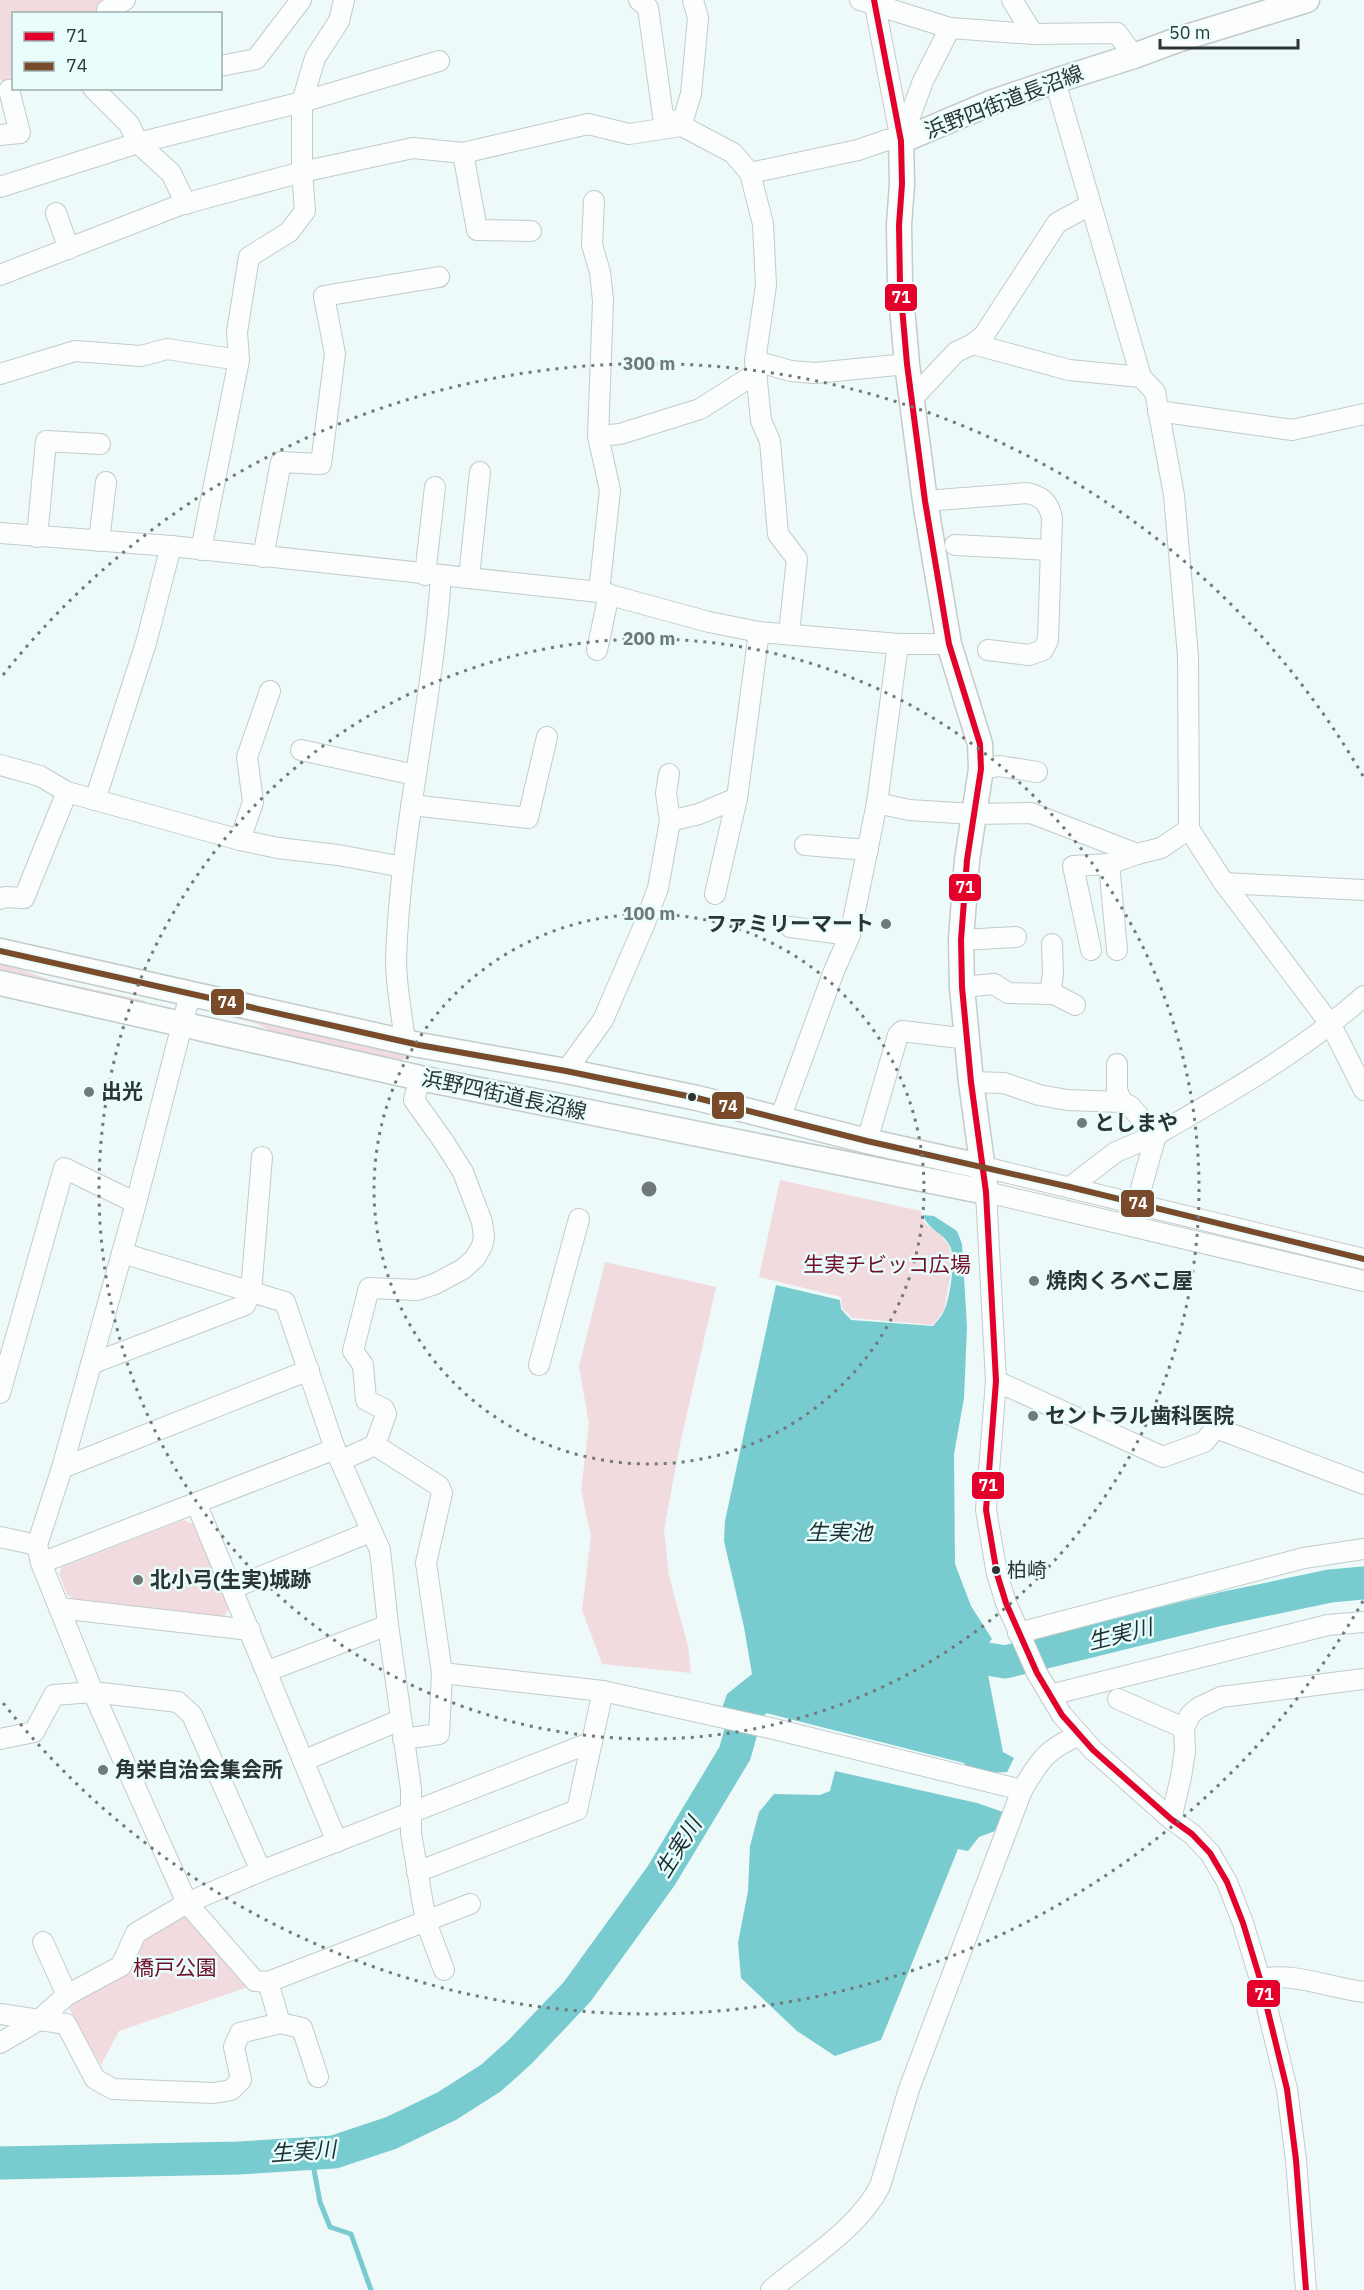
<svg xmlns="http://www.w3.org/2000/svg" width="1364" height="2290" font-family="'IBM Plex Sans','Noto Sans JP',sans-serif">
	<rect width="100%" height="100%" fill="#eef9f9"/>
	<g fill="#f2dbde">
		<path d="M0,0H106L100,13L14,14L13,85L0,80Z"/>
		<path d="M0,962L50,980L146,1001L144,1006L0,971Z"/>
		<path d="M230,1014L406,1050L404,1060L281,1037L258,1024L230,1017Z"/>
		<path d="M780,1180L921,1211L925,1224L938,1232L949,1245L953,1262L944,1310L933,1325L852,1318L842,1308L841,1297L759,1277Z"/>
		<path d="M605,1262L716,1287L680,1444L664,1530L669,1576L688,1646L691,1673L602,1664L582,1610L591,1536L581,1490L589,1424L579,1366Z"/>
		<path d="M183,1520L199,1526L232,1602L223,1619L77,1601L67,1595L59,1574L62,1567Z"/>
		<path d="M184,1915L248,1987L119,2031L101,2065L67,2005L140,1940Z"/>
	</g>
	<g fill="#78cbce">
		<path d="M923,1215L934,1216L957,1231L962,1244L967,1327L964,1398L954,1454L955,1564L971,1606L992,1639L983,1649L1003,1752L1014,1758L1007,1772L986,1773L967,1769L964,1763L766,1713L758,1723L720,1714L727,1694L752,1674L744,1627L724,1541L725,1521L776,1285L840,1300L841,1309L851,1320L933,1326C937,1321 942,1316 944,1311C950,1299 956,1258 950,1246C943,1232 928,1230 923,1215Z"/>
		<path d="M835,1771L977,1803L1003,1812L995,1831L979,1837L968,1851L958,1849L881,2040L835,2056L797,2031L741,1978L738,1943L748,1891L750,1846L759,1812L774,1794L820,1795L830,1791Z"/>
	</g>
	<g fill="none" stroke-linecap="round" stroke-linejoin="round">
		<path stroke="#78cbce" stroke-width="5" d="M311,2154L320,2202L330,2227L351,2234L371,2290"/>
		<g stroke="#78cbce" stroke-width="33">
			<path d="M941,1651L1005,1662L1221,1609L1330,1586L1364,1583"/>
			<path d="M0,2163L239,2158L334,2152L391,2133L447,2106L491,2078L521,2051L577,1992L661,1876L735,1753L748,1706L762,1696"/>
		</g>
		<defs>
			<g id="minor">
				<path d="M639,0L648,8L663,116L733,153L750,173L763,224L766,285L755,361L761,421L770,441L778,534L797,559L789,633"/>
				<path d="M860,0L950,28L1033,34L1117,33L1134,56"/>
				<path d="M874,0L901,141"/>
				<path d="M1012,0L1033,34"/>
				<path d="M107,10L125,0"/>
				<path d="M220,66L256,59L301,0"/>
				<path d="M1055,81L1141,377L1155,392L1174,495L1188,656L1189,829L1224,883L1331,1025L1364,1090"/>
				<path d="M93,88L129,124L138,143L171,173L186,204"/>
				<path d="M0,135L20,133L9,90"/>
				<path d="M901,141L923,81L950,28"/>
				<path d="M463,153L588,124L629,134L681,126L691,94L698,18L693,0"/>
				<path d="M750,173L858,150L887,140L901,141"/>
				<path d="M0,187L138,143L302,102L439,61"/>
				<path d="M594,201L592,245L600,272L603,301L598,436L610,490L599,592"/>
				<path d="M56,213L69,249"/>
				<path d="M0,275L180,205L302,172L413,148L463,153L477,230L531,231"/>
				<path d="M973,344L1069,370L1141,377"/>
				<path d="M755,361L791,371L815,373L907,364"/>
				<path d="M0,374L75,351L141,356L167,349L239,360"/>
				<path d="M913,398L956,352L973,344L984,335L1057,223L1090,205"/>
				<path d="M1158,411L1292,430L1364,414"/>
				<path d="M598,436L620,434L700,409L755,374"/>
				<path d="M925,501L1027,493C1042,496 1049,503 1052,518L1048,640L1043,650L1029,655L988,650"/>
				<path d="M0,533L171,546L599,592L709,622L759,632L898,644H949"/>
				<path d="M37,537L46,441L100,444"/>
				<path d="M99,541L106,482"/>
				<path d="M955,545L1050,550"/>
				<path d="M201,550L239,360L237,332L249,257L289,232L305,211L302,172V102L315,58L339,21L344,0"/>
				<path d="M263,557L281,462L321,464L335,354L324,296L439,277"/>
				<path d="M425,575L435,487"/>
				<path d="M469,577L480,472"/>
				<path d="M597,650L609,594"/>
				<path d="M301,750L415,775"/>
				<path d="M0,765L40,776L67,792L240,840L278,848L338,855L403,867"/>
				<path d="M981,769L999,766L1037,772"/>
				<path d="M95,800L146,643L171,546"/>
				<path d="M877,803L909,810L974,814L1031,813L1137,854L1161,848L1189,829"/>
				<path d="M411,805L528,818L547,737"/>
				<path d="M670,821L699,814L737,798"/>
				<path d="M240,840L253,802L247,757L270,691"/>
				<path d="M805,845L868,850"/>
				<path d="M1109,864L1117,950"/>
				<path d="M1224,883L1364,890"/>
				<path d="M715,894L737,798L759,632"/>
				<path d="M0,899L5,897L24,898L67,792"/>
				<path d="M790,927L850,935"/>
				<path d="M961,940L1016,937"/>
				<path d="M1091,950L1073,866L1109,864L1137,854"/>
				<path d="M962,987L994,984L1008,993L1054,994L1075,1005"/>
				<path d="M190,994L136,1203L62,1468L37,1545L41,1563L93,1692L187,1903L255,1981L268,1982L470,1904"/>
				<path d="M1050,994L1053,974L1052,944"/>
				<path d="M405,1042C402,1015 396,987 396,960C400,831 433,704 441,575"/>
				<path d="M1117,1064V1090L1122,1102"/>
				<path d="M566,1071L603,1020L645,923L658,888L670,821L666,793L669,774"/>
				<path d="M971,1082L1004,1083L1039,1095L1067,1100L1122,1102L1130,1106L1156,1135L1116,1152L1070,1187"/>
				<path d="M780,1119L834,971L850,935L877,803L898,644"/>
				<path d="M867,1141L898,1035L902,1031L968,1039"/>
				<path d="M984,1167L1364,1259"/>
				<path d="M1137,1203L1156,1135C1229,1093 1301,1052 1364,996"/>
				<path d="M122,1253L285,1302L335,1449L380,1550L388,1625L411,1789V1833L426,1922L444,1970"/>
				<path d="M91,1364L245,1305L251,1292L262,1157"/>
				<path d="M539,1365L579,1219"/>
				<path d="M996,1381L1163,1457L1204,1442L1216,1428L1364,1484"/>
				<path d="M0,1393L64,1168L136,1203"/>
				<path d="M342,1460L375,1445"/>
				<path d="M62,1468L309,1370"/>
				<path d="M196,1503L337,1842"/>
				<path d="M0,1537L37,1545"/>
				<path d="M41,1563L335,1449"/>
				<path d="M233,1588L370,1532"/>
				<path d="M59,1608L250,1630"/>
				<path d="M1018,1633L1304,1558L1364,1549"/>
				<path d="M268,1671L388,1625"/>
				<path d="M442,1673L603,1691L770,1728L1022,1790"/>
				<path d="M1050,1695L1328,1625L1364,1622"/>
				<path d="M1118,1699L1184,1728"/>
				<path d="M0,1739L34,1732L54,1695L93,1692L178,1702L192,1715L261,1871"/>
				<path d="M403,1739L439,1734L442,1673L426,1563L442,1493L439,1486L375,1445L386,1414L384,1409L366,1400L363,1365L353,1351L369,1288L417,1290L435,1284L463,1269L475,1258L482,1246L484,1237L482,1222L463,1172L444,1142L414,1100L420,1078"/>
				<path d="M303,1761L400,1720"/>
				<path d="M1171,1819L1181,1777L1185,1751L1184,1728L1190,1715L1198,1708L1221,1697L1364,1679"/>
				<path d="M417,1872L577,1810L603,1691"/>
				<path d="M43,1942L67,1995"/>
				<path d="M1260,1979C1296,1972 1329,1988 1364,1992"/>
				<path d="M268,1982L280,2023"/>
				<path d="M0,2014L66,2024L95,2079L113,2089L214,2093L231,2090L241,2080L234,2047L240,2033L280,2023L302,2028L318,2077"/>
				<path d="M0,2043L39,2020L67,1995L121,1966L136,1933L187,1903L261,1871L592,1742"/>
				<path d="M771,2290C806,2260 859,2228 880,2186L909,2089L1022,1790C1040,1760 1046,1749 1080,1735"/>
				<path d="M1306,2290L1296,2160L1287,2089L1260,1979L1243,1923L1227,1882L1210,1853L1192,1834L1171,1819L1093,1750L1062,1715L1037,1673L1006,1603L997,1574L986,1510L996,1381L986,1192L1364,1281"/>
			</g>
			<g id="major">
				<path d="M0,951L419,1045L566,1071L697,1098L867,1141L984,1167"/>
				<path d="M0,983L420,1078L986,1192L971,1082L962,987L961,940L967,860L981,769L980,744L949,644L925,501L907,364L900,284L899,225L902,184L901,141L993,102L1055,81L1134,56L1177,40L1307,0"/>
			</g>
		</defs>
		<use href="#minor" stroke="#c3cbcb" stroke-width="22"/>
		<use href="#major" stroke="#c3cbcb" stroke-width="27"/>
		<use href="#minor" stroke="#fcfefe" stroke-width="20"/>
		<use href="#major" stroke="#fcfefe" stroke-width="24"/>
		<defs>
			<path id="bus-1" d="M874,0L901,141L902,184L899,225L900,284L907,364L925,501L949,644L980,744L981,769L967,860L961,940L962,987L971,1082L986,1192L996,1381L986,1510L997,1574L1006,1603L1037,1673L1062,1715L1093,1750L1171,1819L1192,1834L1210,1853L1227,1882L1243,1923L1260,1979L1287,2089L1296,2160L1306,2290"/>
			<path id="bus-2" d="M0,951L419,1045L566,1071L697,1098L867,1141L1070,1187L1364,1259"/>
		</defs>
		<use href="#bus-1" stroke="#eafdfd" stroke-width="10"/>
		<use href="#bus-2" stroke="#eafdfd" stroke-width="10"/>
		<use href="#bus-1" stroke="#e4002b" stroke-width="6"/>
		<use href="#bus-2" stroke="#7a4b2a" stroke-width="6"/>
	</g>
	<g fill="none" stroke="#717979" stroke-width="3" stroke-dasharray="3 6">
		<circle cx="649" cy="1189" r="275"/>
		<circle cx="649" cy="1189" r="550"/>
		<path d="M1363 1601A825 825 0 0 1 3 1703M3 675A825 825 0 0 1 1363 776"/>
	</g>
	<g fill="#717979" stroke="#eafdfd" stroke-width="2">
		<circle cx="886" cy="924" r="6"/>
		<circle cx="89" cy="1092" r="6"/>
		<circle cx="1082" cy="1123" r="6"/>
		<circle cx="1034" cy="1281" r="6"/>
		<circle cx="1033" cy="1416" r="6"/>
		<circle cx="138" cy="1580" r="6"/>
		<circle cx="103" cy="1770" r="6"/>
	</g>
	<g fill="#2d3434" stroke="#eafdfd" stroke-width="2">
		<circle cx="692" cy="1097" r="5"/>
		<circle cx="996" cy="1570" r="5"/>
	</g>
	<g text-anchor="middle" stroke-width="5" stroke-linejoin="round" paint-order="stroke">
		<g font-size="20" fill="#2d3434" stroke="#eafdfd" text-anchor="start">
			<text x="1007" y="1577">柏崎</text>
		</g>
		<g font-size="21" fill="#2d3434" stroke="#eafdfd">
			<text transform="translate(1004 102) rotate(-21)" y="7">浜野四街道長沼線</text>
			<text transform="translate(504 1095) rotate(12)" y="7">浜野四街道長沼線</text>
		</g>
		<g font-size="21" font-weight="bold" fill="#2d3434" stroke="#eafdfd" text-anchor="start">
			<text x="874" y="931" text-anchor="end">ファミリーマート</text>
			<text x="101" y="1099">出光</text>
			<text x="1094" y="1130">としまや</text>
			<text x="1046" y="1288">焼肉くろべこ屋</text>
			<text x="1045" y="1423">セントラル歯科医院</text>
			<text x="150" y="1587">北小弓(生実)城跡</text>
			<text x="115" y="1777">角栄自治会集会所</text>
		</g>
		<g font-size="21" fill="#710e29" stroke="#eafdfd">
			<text x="887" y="1272">生実チビッコ広場</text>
			<text x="175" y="1975">橋戸公園</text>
		</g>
		<g font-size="22" font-style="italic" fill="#1c3031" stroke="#eafdfd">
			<text x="839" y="1540">生実池</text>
			<text transform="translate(1120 1634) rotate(-14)" y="8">生実川</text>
			<text transform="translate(678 1847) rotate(-58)" y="8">生実川</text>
			<text transform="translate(303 2151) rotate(-4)" y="8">生実川</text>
		</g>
	</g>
	<circle cx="649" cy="1189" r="9" fill="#717979" stroke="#eafdfd" stroke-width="3"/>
	<g font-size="18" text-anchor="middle" font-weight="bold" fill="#717979" stroke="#eafdfd" stroke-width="5" stroke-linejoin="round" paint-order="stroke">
		<text x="649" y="370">300 m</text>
		<text x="649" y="645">200 m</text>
		<text x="649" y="920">100 m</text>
	</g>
	<g stroke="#eafdfd" stroke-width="2">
		<rect x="884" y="283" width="34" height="29" rx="6" fill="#e4002b"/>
		<rect x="948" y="873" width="34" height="29" rx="6" fill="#e4002b"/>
		<rect x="210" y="988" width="35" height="28" rx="6" fill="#7a4b2a"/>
		<rect x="711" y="1091" width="34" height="29" rx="6" fill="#7a4b2a"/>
		<rect x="1120" y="1189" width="35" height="29" rx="6" fill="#7a4b2a"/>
		<rect x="971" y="1471" width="34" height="29" rx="6" fill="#e4002b"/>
		<rect x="1246" y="1979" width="35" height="29" rx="6" fill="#e4002b"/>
	</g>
	<g font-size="16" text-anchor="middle" font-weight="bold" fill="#fff">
		<text x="901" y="303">71</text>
		<text x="965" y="893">71</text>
		<text x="227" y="1008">74</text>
		<text x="728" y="1112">74</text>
		<text x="1138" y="1209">74</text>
		<text x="988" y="1491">71</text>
		<text x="1264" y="2000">71</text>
	</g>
	<rect x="12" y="12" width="210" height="78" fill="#eafdfd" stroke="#9eadad" stroke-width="1.5"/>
	<rect x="24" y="32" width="30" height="9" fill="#e4002b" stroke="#9eadad" stroke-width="1.5"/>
	<text x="66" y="42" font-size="18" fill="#2d3434">71</text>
	<rect x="24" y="62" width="30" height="9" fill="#7a4b2a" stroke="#9eadad" stroke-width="1.5"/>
	<text x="66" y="72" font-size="18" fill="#2d3434">74</text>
	<path d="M1160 39v9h138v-9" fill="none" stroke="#2d3434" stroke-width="3"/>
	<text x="1169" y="39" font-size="18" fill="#2d3434" stroke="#eafdfd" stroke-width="4.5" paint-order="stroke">50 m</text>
</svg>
